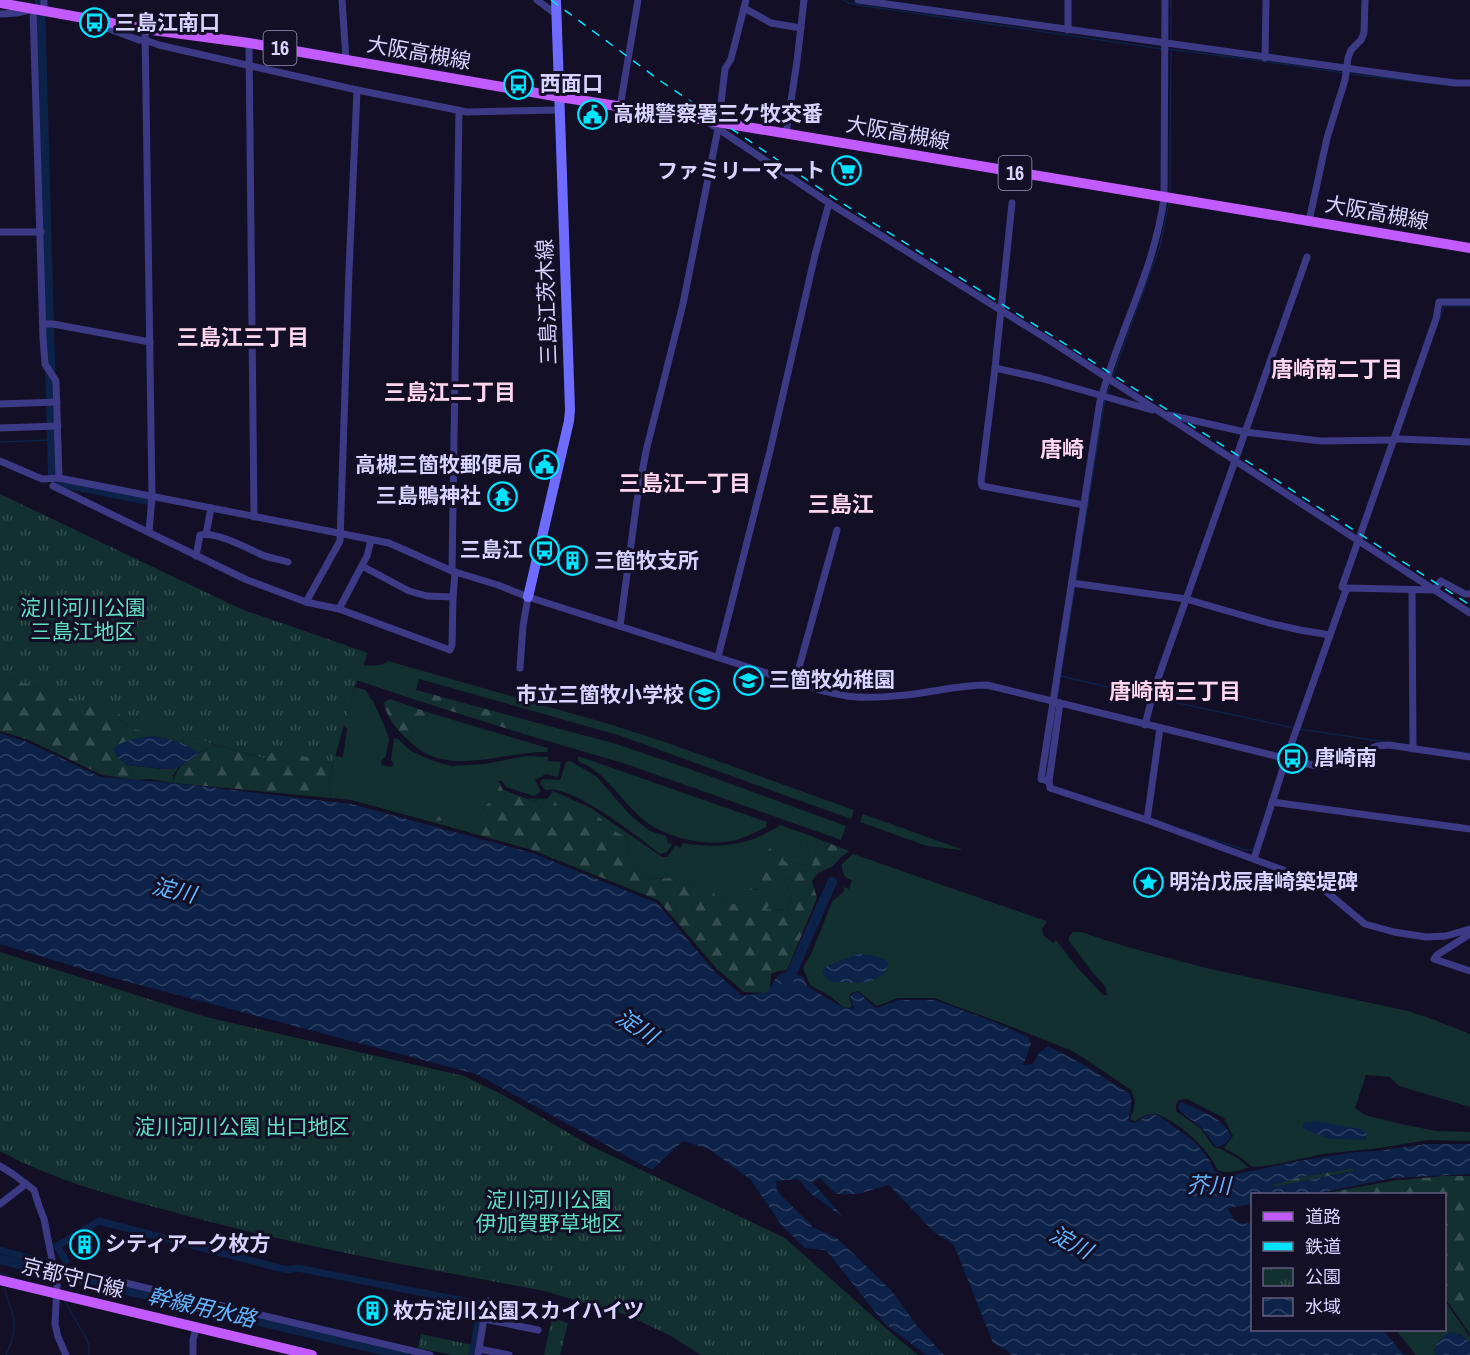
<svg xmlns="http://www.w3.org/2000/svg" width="1470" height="1355" font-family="'Archivo Narrow','Noto Sans JP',sans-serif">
	<defs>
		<pattern id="forest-firs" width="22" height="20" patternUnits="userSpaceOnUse" patternTransform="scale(1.5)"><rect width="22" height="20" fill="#12302f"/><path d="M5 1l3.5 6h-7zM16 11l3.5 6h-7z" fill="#344d4e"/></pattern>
		<pattern id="park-tufts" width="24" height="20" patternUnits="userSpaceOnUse" patternTransform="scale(1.5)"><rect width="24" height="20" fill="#12302f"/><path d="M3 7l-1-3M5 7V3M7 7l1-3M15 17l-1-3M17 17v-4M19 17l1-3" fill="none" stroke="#344d4e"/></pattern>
		<pattern id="water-waves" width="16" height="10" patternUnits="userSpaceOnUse" patternTransform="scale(1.5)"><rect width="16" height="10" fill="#0c2248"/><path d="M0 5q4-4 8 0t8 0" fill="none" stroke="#2f4163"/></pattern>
	</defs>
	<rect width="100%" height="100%" fill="#130f26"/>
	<g fill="#12302f">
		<path d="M388,661L609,724L665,742L854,810L851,819L618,735L419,679L416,690V700L350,678L353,663C365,665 377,669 388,661Z"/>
		<path d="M355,687L366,690L370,698L373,701L385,727L389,739L386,756L381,761L382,765L390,767L394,765L391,760L394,738L398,739L411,751L431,760L451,766L485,764L526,756L548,757V761L561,762L558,777L546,774L535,780L541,792L534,796L506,787L502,781H498L500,784L495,798L486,805L476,822H454L440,816L436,820V823L351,800L331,798L329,784L335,756L343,757L347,729L344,725Z"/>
		<path d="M430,713L548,748L547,752C507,751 461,773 423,752C418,749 413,744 408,740L409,736L420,731V722L425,715Z"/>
		<path d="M120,714L216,745L199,753L183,743L154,736L153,732L133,729L120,720Z"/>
		<path d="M530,721L613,743L690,769L846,826L841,840L626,764L527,735Z"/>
		<path d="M578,756L767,822L766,827C756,832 747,837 736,840C704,848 659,837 636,813C622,800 610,781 594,770C589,766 583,764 578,761Z"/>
		<path d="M570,761L596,776L630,815L650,831L666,836L668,843L672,844C669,850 667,853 660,854C639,837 570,783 546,790L540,784L541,781L543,779L560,780L566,762Z"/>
		<path d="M127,765L162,769L178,768L173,776L174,783L150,779L136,780Z"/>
		<path d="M553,791L591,808L662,857H667L676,845L680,848L683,843C719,849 749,846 780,825L806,834L808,851L813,864L808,866L784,861L750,890H756L770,881L781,876L792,881L788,890L791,894L787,910L765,909L728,903L714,894L700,893L693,883L681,885L670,878L647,879L629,859L627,837L616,832L593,813L552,809L547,817H541L539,803L527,798C534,799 541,799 548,798Z"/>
		<path d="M863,814L961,849V850L927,846L860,822Z"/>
		<path d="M853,854L1046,921V924L1042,928L1043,935L1053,943L1056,940L1075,965L1103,995H1107L1105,986L1093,973L1069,941V937L1073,932H1081L1124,946L1206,968L1408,1011L1432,1019L1470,1034V1107L1399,1086L1390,1077L1366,1075L1355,1108L1365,1115L1401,1124L1436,1131L1470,1132V1141L1428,1140L1379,1148L1323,1154L1272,1165L1254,1167L1251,1166L1240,1157L1224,1148L1233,1136L1224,1118L1187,1099L1179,1100L1176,1104V1111L1201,1129L1214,1147L1221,1149L1239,1159L1249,1168C1237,1170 1229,1175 1218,1170C1207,1149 1191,1134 1171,1121C1165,1118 1160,1114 1153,1114C1146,1114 1142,1117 1136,1121L1131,1120V1115L1133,1112L1135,1101L1131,1090L1084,1058L1070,1050L1015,1028L934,998H898L877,1006L858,991L851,993L849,997L852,1006L849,1008L843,1007L830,996L810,985L803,968L812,952L832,902L844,891V887L849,889L852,880C843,878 842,872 842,864Z"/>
		<path d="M1445,1301L1470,1337V1343L1460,1334L1434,1350L1435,1355H1416L1396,1330H1444Z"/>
	</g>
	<g fill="url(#forest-firs)">
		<path d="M0,675L120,714V720L133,729L153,732L154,736L133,740L117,745L118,758L127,765L136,780L102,775L29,740L0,731Z"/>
		<path d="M416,690L530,721L527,735L416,700Z"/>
		<path d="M390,699L430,713L425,715L420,722V731L414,736H409L408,740C397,730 386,717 384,702Z"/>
		<path d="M216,745L266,759L274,748L333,764L329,784L331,798L174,783C173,764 201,752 216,745Z"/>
		<path d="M500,784L503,790L539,803L541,817H547L558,796L594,813L616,832L627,837L629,859L647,879L670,878L681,885L693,883L700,892L705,887L712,884L714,894L728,903L757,907L768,899L771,903L766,909L787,910L791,894L788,890L792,881L781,876C771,880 760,891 750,890L763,858L772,845L781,849L784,861L808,866L813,864L808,851L806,834L849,851L840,858L833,866L818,873L812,881L817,898L787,970L778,971L771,974L770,990L764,993L744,992L717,969L658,900L532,850L436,823V820L440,815L454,822H476L486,805L495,797Z"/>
		<path d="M1354,1168V1171L1274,1187L1270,1185L1305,1176Z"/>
		<path d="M1443,1176H1470V1334L1445,1298L1444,1194H1320L1392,1181Z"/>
	</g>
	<g fill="url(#park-tufts)">
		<path d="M0,494L241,609L368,653L355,687L333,764L274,749L267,759C177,735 89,704 0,675Z"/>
		<path d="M0,952L206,1017L464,1076L505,1096L591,1146L785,1238L896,1337L918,1355H701L669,1335L627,1315L544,1291C417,1267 290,1245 166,1210C110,1195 51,1179 0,1151Z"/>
		<path d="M552,1318L568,1323L560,1355H544Z"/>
		<path d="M421,1334L472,1345L470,1355H452L418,1348Z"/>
	</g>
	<g fill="url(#water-waves)" fill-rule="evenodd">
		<path d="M0,733L27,742L101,777L174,783L351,804L532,853L657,903L714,971L742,996L764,993L770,990C777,970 785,970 803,977L808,987L842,1007L852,1009L854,1008L850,997L852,994L858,992L876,1008L899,1000H935L997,1023L1028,1037L1031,1044L1023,1065L1033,1064L1039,1053L1048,1046L1081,1063L1130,1094C1134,1107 1128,1111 1129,1121L1134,1123C1145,1119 1145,1112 1159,1116L1194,1141L1208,1158L1215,1171L1225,1175H1232L1299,1161L1356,1152L1378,1151L1426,1144H1470V1174L1392,1178L1315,1194H1252V1204L1228,1208C1235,1222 1236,1225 1252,1223V1330H1383L1404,1355H1011L1008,1351L993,1343L954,1245L934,1232L889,1185L858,1194H836L820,1178L813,1183L844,1218L810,1193L798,1179L776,1181L777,1191L813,1227L838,1239L891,1290L918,1327L944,1355H926L884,1323L826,1250L805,1248L782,1226L751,1180L709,1149L683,1141L652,1170L476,1074L106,976L0,944ZM1354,1168V1171L1274,1187L1271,1185L1305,1176Z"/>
		<path d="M154,736L183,743L199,753L178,768L162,769L127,765L118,758L113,750C121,739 140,738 154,736Z"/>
		<path d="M858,954C868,954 879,956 888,962C887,983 860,984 844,982C840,982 833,982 830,981C827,979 825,976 822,974L823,969L827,966Z"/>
		<path d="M1182,1102C1200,1111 1223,1117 1231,1136C1227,1143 1224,1146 1216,1147L1202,1128L1180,1111L1178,1107L1179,1104Z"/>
		<path d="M1315,1121L1361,1129L1367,1133L1366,1140L1330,1139L1303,1129V1123Z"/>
		<path d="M1449,1332C1458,1332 1464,1336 1470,1343V1355H1435C1434,1343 1441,1339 1449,1332Z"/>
	</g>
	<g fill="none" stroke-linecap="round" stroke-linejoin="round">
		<g stroke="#0c2248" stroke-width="1.5">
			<path d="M844,0L849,3L865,6L1163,49"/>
			<path d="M1171,42V0"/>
			<path d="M1168,49L1247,59L1344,73"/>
			<path d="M1349,74L1457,86"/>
			<path d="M1170,192L1171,50"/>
			<path d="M1440,319L1444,306H1470"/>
			<path d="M1112,378L1160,246L1169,203"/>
			<path d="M1107,395L1111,382"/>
			<path d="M0,442L52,440"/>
			<path d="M1083,535L1105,399"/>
			<path d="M1076,580L1082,540"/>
			<path d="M1061,676L1150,697"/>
			<path d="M1155,698L1294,728"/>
			<path d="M1057,699L1075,585"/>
			<path d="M1299,729L1386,742"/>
			<path d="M1447,750L1470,753"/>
			<path d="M1047,764L1054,718"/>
			<path d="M1045,777L1046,770"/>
			<path d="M1183,830L1246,850H1253L1261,827"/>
			<path d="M48,1271L53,1279"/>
			<path d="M0,1273L7,1275"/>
			<path d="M5,1289C6,1296 8,1301 11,1308C17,1327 14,1337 6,1355"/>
			<path d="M64,1299L87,1340L89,1345V1355"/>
		</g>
		<g stroke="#0c2248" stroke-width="7">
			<path d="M0,1250L50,1264L48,1271"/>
			<path d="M66,1261L57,1246L99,1221L287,1270L298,1268L479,1304L481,1308L472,1355"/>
		</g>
		<g stroke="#0c2248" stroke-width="10">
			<path d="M40,0L53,474L55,480L59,482L149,500"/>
			<path d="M786,986L832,882"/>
			<path d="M0,1259L57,1274L404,1355"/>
		</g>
		<g stroke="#3d3a85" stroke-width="7">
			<path d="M44,0V10"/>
			<path d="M342,0L346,60"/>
			<path d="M537,0L557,15"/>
			<path d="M858,0L1424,79L1456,83H1470"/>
			<path d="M744,8L771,23L801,28"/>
			<path d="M0,14L17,13L33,9L43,338L45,364L56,381L59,478L389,543L452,571L498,585L528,597L820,690C829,692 838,695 847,696C868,699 906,696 927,692C947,689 966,685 987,685L1316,766H1331L1377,746L1389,745L1470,757"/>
			<path d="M96,24L139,40H145L159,45L357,90L467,112L560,110"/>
			<path d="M145,29L152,496L149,532"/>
			<path d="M1068,30V0"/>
			<path d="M249,43L254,517"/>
			<path d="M1265,58L1266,0"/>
			<path d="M620,107L638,0"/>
			<path d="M708,122L829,203L1052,342L1470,613"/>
			<path d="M786,134L797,61L804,0"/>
			<path d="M1012,203L995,368L981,481L982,486L1084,505"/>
			<path d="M1309,221L1327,138L1345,80L1348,58L1351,50L1361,40L1364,33L1365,0"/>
			<path d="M0,232H41"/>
			<path d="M43,324H53L150,342"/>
			<path d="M995,368L1040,378L1152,410"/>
			<path d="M0,404L57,402"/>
			<path d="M1169,415L1245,432L1321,441L1395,440"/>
			<path d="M0,428L58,426"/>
			<path d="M1396,438L1400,439L1470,442"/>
			<path d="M0,461L42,479L59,478"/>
			<path d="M53,486L247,580L306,602L339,609L450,650L452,645L453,597L455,572"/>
			<path d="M206,534L211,508"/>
			<path d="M196,556L200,535C217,532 245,547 260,554C268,558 279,559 288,562"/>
			<path d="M362,566L409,591L427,596L453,597"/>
			<path d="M452,571L459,111"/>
			<path d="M1072,583L1186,599L1269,623L1300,630L1330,635"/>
			<path d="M1346,590L1342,587L1436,319L1439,302H1470"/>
			<path d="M1412,591L1413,749"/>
			<path d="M306,602L340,541L349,271L357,90"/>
			<path d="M339,609L367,556L371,540"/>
			<path d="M620,626L637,500L646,451L683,304L718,129L725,69L731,59L746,0"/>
			<path d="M718,657L770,451L815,255L829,203"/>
			<path d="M520,668L523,626L528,597"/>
			<path d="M795,682L837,530"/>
			<path d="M1060,703L1049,781L1050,788L1147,820L1286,871L1317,884L1365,924L1394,932L1426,937L1446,936L1470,929"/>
			<path d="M1145,725L1154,690L1307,257"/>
			<path d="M1049,781L1041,779L1100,401C1106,382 1112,362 1119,344C1137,295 1157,250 1164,198L1165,0"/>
			<path d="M1272,802L1470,829"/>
			<path d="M1147,820L1160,728"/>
			<path d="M1254,859L1286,759L1346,590L1348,588L1435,590L1441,581L1465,594H1470"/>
			<path d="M1470,934L1437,955L1434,959L1470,971"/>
			<path d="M0,1166L13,1174L34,1190L39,1206L44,1219L57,1285L55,1324L58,1337L66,1355"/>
			<path d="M0,1204L26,1184"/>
			<path d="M54,1266L430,1355"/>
			<path d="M484,1319L538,1330"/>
			<path d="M479,1349L509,1355"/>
			<path d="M193,1355V1340L196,1328"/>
			<path d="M478,1355L486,1306L489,1301"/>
		</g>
		<path stroke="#6f6bff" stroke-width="10" d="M528,597L569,421L570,410L556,0"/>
		<g stroke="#c25bff" stroke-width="10">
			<path d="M0,3L145,29L249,43L560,97L705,120L1470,248"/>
			<path d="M0,1280L312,1355"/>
		</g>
		<path stroke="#00e5ff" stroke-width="1.5" stroke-dasharray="9 8" stroke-linecap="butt" d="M551,0L662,82L831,196L1073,349L1470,605"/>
	</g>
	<defs>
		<symbol id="bus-ring" viewBox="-11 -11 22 22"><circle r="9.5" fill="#130f26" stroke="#00e5ff" stroke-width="1.5"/><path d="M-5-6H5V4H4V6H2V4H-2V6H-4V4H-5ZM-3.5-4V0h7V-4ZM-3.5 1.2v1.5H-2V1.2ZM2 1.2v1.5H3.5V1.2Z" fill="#00e5ff"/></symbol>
		<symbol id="civic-ring" viewBox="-11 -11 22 22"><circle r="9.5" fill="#130f26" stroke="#00e5ff" stroke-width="1.5"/><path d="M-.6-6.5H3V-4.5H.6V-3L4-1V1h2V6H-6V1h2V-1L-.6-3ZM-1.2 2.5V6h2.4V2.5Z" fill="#00e5ff"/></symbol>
		<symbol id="supermarket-ring" viewBox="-11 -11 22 22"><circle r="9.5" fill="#130f26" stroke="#00e5ff" stroke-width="1.5"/><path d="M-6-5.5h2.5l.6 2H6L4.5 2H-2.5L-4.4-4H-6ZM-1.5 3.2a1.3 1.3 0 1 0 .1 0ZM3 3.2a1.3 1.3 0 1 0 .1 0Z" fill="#00e5ff"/></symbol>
		<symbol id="temple-ring" viewBox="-11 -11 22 22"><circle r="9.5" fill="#130f26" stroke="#00e5ff" stroke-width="1.5"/><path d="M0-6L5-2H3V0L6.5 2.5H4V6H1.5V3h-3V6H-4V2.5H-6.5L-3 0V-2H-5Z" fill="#00e5ff"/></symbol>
		<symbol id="building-ring" viewBox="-11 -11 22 22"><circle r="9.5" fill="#130f26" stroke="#00e5ff" stroke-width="1.5"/><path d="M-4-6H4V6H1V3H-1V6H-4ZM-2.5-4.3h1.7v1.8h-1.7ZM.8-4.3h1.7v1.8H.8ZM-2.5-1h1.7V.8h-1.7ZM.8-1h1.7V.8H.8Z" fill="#00e5ff"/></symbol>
		<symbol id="school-ring" viewBox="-11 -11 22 22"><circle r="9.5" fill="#130f26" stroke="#00e5ff" stroke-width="1.5"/><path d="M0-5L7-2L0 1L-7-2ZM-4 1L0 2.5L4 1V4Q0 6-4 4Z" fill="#00e5ff"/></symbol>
		<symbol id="sight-ring" viewBox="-11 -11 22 22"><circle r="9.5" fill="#130f26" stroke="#00e5ff" stroke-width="1.5"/><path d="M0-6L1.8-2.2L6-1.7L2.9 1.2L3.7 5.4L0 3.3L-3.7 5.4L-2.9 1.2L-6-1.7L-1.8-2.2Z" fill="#00e5ff"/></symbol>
	</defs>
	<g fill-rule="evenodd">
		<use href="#bus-ring" x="78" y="6" width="33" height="33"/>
		<use href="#bus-ring" x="502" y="68" width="33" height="33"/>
		<use href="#civic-ring" x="576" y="98" width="33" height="33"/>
		<use href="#supermarket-ring" x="830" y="154" width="33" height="33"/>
		<use href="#civic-ring" x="528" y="448" width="33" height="33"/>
		<use href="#temple-ring" x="486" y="480" width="33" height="33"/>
		<use href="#bus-ring" x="528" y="534" width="33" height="33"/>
		<use href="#building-ring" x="556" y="544" width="33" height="33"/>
		<use href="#school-ring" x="732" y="664" width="33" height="33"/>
		<use href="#school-ring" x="688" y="678" width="33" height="33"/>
		<use href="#bus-ring" x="1276" y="742" width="33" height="33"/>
		<use href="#sight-ring" x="1132" y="866" width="33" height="33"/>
		<use href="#building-ring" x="68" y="1228" width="33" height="33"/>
		<use href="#building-ring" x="356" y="1294" width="33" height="33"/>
	</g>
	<g text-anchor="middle" stroke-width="6" stroke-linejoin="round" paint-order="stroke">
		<g fill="#130f26" stroke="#9e99be" stroke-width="1.5">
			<rect x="263.5" y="31" width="33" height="34" rx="4.5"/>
			<rect x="998.5" y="156" width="33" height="34" rx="4.5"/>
		</g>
		<g font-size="20" font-weight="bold" fill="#d9d4ff">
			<text x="280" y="55">16</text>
			<text x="1015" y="180">16</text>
		</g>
		<g font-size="21" font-weight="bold" fill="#d9d4ff" stroke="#130f26" text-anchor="start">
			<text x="115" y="30">三島江南口</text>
			<text x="540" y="91">西面口</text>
			<text x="613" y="121">高槻警察署三ケ牧交番</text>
			<text x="825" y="178" text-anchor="end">ファミリーマート</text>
			<text x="523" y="472" text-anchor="end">高槻三箇牧郵便局</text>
			<text x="481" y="503" text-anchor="end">三島鴨神社</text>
			<text x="523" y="557" text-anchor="end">三島江</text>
			<text x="594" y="568">三箇牧支所</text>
			<text x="769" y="687">三箇牧幼稚園</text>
			<text x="684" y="702" text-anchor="end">市立三箇牧小学校</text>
			<text x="1314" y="765">唐崎南</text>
			<text x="1169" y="889">明治戊辰唐崎築堤碑</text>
			<text x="105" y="1251">シティアーク枚方</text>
			<text x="393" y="1318">枚方淀川公園スカイハイツ</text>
		</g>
		<g font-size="21" fill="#d9d4ff" stroke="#130f26">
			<text transform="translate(419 53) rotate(10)" y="7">大阪高槻線</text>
			<text transform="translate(898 133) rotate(10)" y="7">大阪高槻線</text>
			<text transform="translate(1377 213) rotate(10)" y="7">大阪高槻線</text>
			<text transform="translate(547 302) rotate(-92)" y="7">三島江茨木線</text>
			<text transform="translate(73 1278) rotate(14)" y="7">京都守口線</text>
		</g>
		<g font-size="21" fill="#5fe0c0" stroke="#130f26">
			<text x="83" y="615">淀川河川公園<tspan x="83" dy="24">三島江地区</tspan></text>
			<text x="242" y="1134">淀川河川公園 出口地区</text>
			<text x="549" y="1207">淀川河川公園<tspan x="549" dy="24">伊加賀野草地区</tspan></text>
		</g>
		<g font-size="22" font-weight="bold" fill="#ffd6f0" stroke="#130f26">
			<text x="243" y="345">三島江三丁目</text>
			<text x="1337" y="377">唐崎南二丁目</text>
			<text x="450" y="400">三島江二丁目</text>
			<text x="1062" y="457">唐崎</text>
			<text x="685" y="491">三島江一丁目</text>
			<text x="841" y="512">三島江</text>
			<text x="1175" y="699">唐崎南三丁目</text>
		</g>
		<g font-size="22" font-style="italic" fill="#62b6ff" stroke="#130f26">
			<text transform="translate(174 890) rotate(13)" y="8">淀川</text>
			<text transform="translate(637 1026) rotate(33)" y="8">淀川</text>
			<text transform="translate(1209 1185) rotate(1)" y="8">芥川</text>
			<text transform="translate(1071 1242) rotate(28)" y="8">淀川</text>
			<text transform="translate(202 1307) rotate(13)" y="8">幹線用水路</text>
		</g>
	</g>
	<rect x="1251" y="1193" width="195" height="138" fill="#130f26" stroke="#625e7d" stroke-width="1.5"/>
	<rect x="1263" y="1212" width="30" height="9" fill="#c25bff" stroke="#625e7d" stroke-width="1.5"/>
	<text x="1305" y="1223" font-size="18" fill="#d9d4ff">道路</text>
	<rect x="1263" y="1242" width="30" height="9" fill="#00e5ff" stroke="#625e7d" stroke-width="1.5"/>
	<text x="1305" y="1253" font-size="18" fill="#d9d4ff">鉄道</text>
	<rect x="1263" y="1268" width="30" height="18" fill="url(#park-tufts)" stroke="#625e7d" stroke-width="1.5"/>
	<text x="1305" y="1283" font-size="18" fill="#d9d4ff">公園</text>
	<rect x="1263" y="1298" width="30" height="18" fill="url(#water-waves)" stroke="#625e7d" stroke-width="1.5"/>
	<text x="1305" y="1313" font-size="18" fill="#d9d4ff">水域</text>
</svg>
